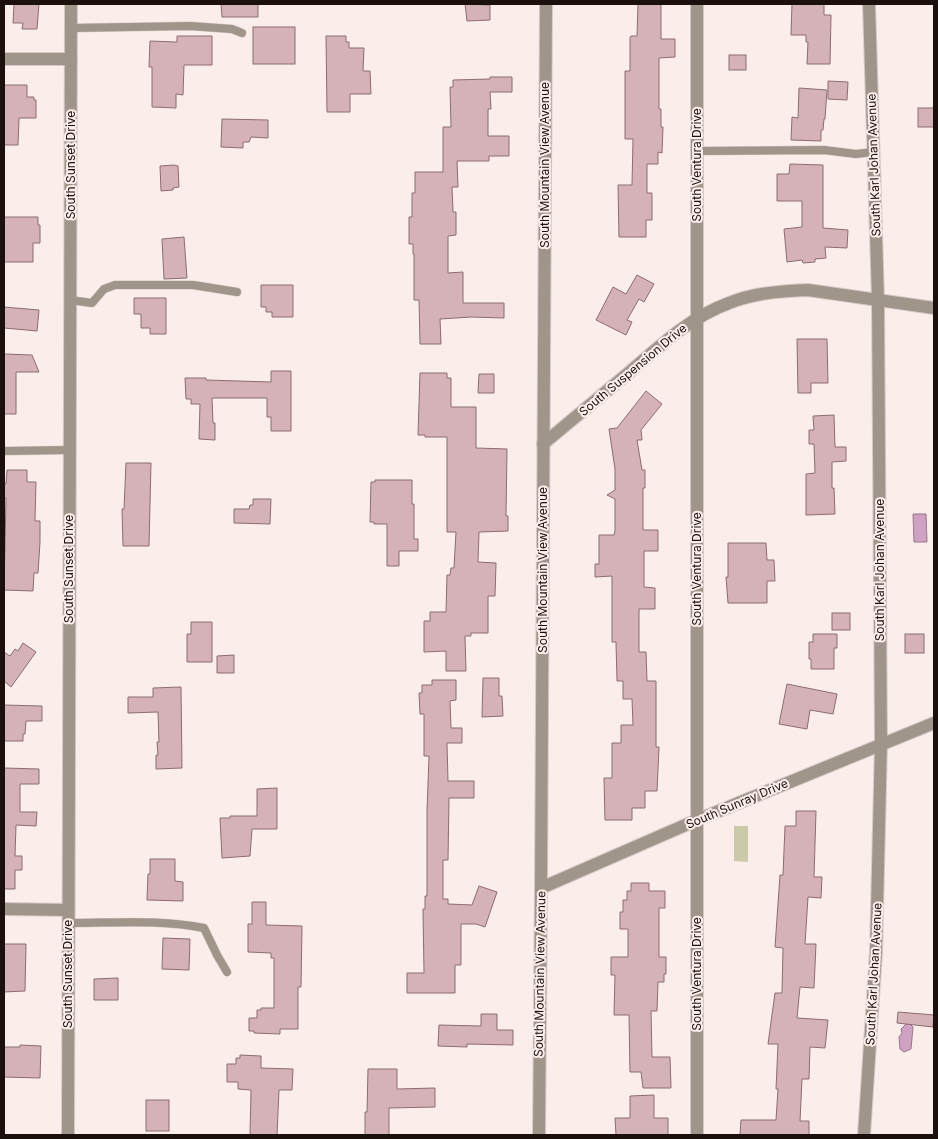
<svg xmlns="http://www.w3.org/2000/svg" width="938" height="1139" font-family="Inter,sans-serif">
	<rect width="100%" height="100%" fill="#fbede9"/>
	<path fill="#ccc9a8" d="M734,826H748V862L734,861Z"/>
	<g fill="#cfa1c3" stroke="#99768c">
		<path d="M913,514H926L927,542H914Z"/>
		<path d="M906,1024H910L913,1027L911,1049L904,1052L900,1049L899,1037L902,1033L901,1029Z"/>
	</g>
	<g fill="#d5b2b8" stroke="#8c6c72">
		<path d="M14,4H39L37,29H22L23,23H13Z"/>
		<path d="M221,4H258V17H222Z"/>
		<path d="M465,4L490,5V20L467,21Z"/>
		<path d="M638,4H661V39H675V57L659,58V109H661V127H663L662,153L658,152V164H647V193H652V220H646V237H619L618,185H632L633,139H625V71H630V38L631,36H637Z"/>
		<path d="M792,4H824V15H831L830,64H807L808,42H806V35H791Z"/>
		<rect x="253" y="27" width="42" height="37"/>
		<path d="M177,36H212V65H184L183,95L176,94V108L152,107V67H149L150,41L177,42Z"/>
		<path d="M326,36H346V42H349V48H364L363,71H370L371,94H350V112H327Z"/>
		<rect x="729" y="55" width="17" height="15"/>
		<path d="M490,77H512V92H490L491,109H488V136H509V156H489V161H457L458,187H452L453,212H456V235L448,236V273L463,272V303H504V318L471,317L440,319L441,344H420L419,300H414V254H413V244H409V217H412V193H415V172H443V127H451L450,87H453V80L490,79Z"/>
		<path d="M828,81L848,82L847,100L828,99Z"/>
		<path d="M4,85H27V97H34V100H36V118H19L18,145H4Z"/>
		<path d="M799,88L827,90L825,119H824L823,130H821V141L791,140L792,117L798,118Z"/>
		<rect x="918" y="108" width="16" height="19"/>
		<path d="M222,119L268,120V138L251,137L249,142H243V148L221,147Z"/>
		<path d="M790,164L823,165V228L848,230L847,248L825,247L826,258L815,259V262L803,263L802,260L787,262L784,229L802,227V201H777V174H789Z"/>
		<path d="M174,165L178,166L179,187L173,188V190L161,191L160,166Z"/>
		<path d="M4,217H38V225H40V243H33V262H4Z"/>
		<path d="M184,237L187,278L164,279L162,239Z"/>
		<path d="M637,275L654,284L644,302L639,299L627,320L632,322L626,335L596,320L613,287L626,294Z"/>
		<path d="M261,285H293V317H272V312H266V307H261Z"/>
		<path d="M134,298H166V334H150V328H141V314H134Z"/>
		<path d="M4,307L39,310L37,331L4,328Z"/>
		<path d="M797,339H827L828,383H811V393H798Z"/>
		<path d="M4,354L32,355L39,372H16V414H4Z"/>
		<path d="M271,371H291V431H271V417H267V398H212L213,423H215V440L199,439L200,404H191V399H186L185,378H206V380L271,382Z"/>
		<path d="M420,373H447V378H451V407H476V448L507,449L506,516H508V531L479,532L478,562L496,563L495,596H488V633H471V636H465L466,671H446V651L424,652V621H430V612H446L447,575H450L451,568H454L456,532H447V437H425V435H418Z"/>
		<path d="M479,374H494V393H478Z"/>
		<path d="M646,391L662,404L641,430L642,440H637L642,470H645V488H643V530H658V551H644V587L655,588V609H639V652H646L647,681H656V747H659L657,791H645V808H632V820H605L604,778H612V743H621V725H633L632,699H623V681H617L616,642H612V576L595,577V564H599V535H614L615,531V499L607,495L615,490V469L609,429L617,428Z"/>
		<path d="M834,415L835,447H846V461L832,462V488H834L835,514L806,515V474L815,473L814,444H809V430H814L813,416Z"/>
		<path d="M126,463H151L149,546H123L122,509H124Z"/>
		<path d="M7,470H27V482H36L35,521H40V542L38,573H34L33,591L4,590L6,498H4V484H6Z"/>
		<path d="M375,480H412V504H414V539H418V551H399V566H387V524H374V522H370L371,482H375Z"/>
		<path d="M253,499H271L270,524L234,523V509H249L250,505H253Z"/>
		<path d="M728,543H766L767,560H774L775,581H767V603H728L726,577H728Z"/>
		<rect x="832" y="613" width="18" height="17"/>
		<path d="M191,622H212V662H187V634H191Z"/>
		<path d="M813,634H837V648H834V669H811V659H809V642H813Z"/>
		<rect x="905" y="634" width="19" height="19"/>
		<path d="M23,643L36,652L11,687L4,681V652L10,656L15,649L18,651Z"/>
		<path d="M234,655V673H217V656Z"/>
		<path d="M483,678H499V696H502L503,716L482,717Z"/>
		<path d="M432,680H456V700L450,701L451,728H462V743H447L448,781H474V798H449L448,860H443V899H448V904L472,905L479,886L497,892L485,927L476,924H461V965H455V993H407V973H424L423,909H425V896H427V811L429,756H424V714H420L419,693H422V685H432Z"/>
		<path d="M787,684L837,694L833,714L810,710L807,729L779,724Z"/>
		<path d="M181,687L182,768L156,769V755H158L157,742H159L158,712L128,713V697H153V688Z"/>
		<path d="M4,705L42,706V721H26L25,734H23V741H4Z"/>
		<path d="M4,768L39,769V784H20V812H37L36,826L16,825L15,856H22V870H15V889H4Z"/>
		<path d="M277,788V829H252L250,856L222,858L220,818H230V816H257V789Z"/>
		<path d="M796,811H816L814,877H822L821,898L808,897L805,944H816L814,988L800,987L797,1018L828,1020L825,1048L810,1047L809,1079H802L800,1121H809V1135H740L741,1120H776L778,1089H776L778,1044H768L775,993H782L783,948L775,947L780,875H783L785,826H796Z"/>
		<path d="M150,859H175V881L183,882V901L147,900L148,874H150Z"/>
		<path d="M631,883H649V891H665V908H659V957H666V974H664V982H658L657,1011H651L652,1057H670L671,1088H643L641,1072H630L629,1015H614L615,975H611V957H628V929H620V912H623V900H627V891H631Z"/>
		<path d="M252,902H266V925L302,926L301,987H298V1029H280V1034L254,1033V1031H249V1018H257V1010H261V1008H274V958H271V953L248,952V924H252Z"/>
		<path d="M163,938L190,939L189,970L162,969Z"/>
		<path d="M4,944H26L25,991L4,992Z"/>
		<path d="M118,978V1000H94V979Z"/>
		<path d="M898,1012L934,1015L933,1027L897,1023Z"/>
		<path d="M481,1014H497V1030H513V1045L467,1044V1047L438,1046L439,1025L481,1026Z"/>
		<path d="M20,1045L41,1046L40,1078L4,1077V1047H20Z"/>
		<path d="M240,1055L261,1056V1068L293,1069L292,1090H279L277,1135H250L251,1090L238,1089V1082H227V1064H236V1058H240Z"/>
		<path d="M368,1069H397V1089L435,1088V1107L389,1108V1134L387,1135H365V1112H367Z"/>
		<path d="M654,1095V1118H668V1135H616L615,1118H630V1096Z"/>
		<rect x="146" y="1100" width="23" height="31"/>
	</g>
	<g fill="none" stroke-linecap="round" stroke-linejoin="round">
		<defs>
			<g id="lane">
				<path d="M71,28L190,26L232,29L242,33"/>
				<path d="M697,151L824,150L856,154L873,152"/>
				<path d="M70,300L92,303L104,289L115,285H193L237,292"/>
				<path d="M4,451L70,450"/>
				<path d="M68,923C114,923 160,919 204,928L217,955L227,972"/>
			</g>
			<g id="street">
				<path d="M4,59H71"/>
				<path d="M543,444C573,419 602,395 632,370C662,344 691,317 729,303C754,293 781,291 808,290L934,308"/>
				<path d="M541,888L697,820L934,723"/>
				<path d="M4,909L68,910"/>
				<path d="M68,1135L71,4"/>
				<path d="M539,1135L541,888L546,4"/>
				<path d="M697,1135V4"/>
				<path d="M864,1135L876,952L881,743L878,299L869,4"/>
			</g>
		</defs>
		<use href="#lane" stroke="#d7cac6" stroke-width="9"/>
		<use href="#street" stroke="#d7cac6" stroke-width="14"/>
		<use href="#lane" stroke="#9f958b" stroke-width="8"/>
		<use href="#street" stroke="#9f958b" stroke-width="12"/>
	</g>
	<g text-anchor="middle" stroke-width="4" stroke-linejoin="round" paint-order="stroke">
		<g font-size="12" fill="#1b100c" stroke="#fbede9">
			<text transform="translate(71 165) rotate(-90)" y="4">South Sunset Drive</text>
			<text transform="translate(545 165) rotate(-90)" y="4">South Mountain View Avenue</text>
			<text transform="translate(697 165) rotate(-90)" y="4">South Ventura Drive</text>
			<text transform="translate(874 165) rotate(-92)" y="4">South Karl Johan Avenue</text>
			<text transform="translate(633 370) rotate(-40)" y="4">South Suspension Drive</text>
			<text transform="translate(69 569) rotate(-90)" y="4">South Sunset Drive</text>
			<text transform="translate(697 569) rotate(-90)" y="4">South Ventura Drive</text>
			<text transform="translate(543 570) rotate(-90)" y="4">South Mountain View Avenue</text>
			<text transform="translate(880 570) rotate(-90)" y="4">South Karl Johan Avenue</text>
			<text transform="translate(737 804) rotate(-23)" y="4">South Sunray Drive</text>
			<text transform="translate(68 974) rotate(-90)" y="4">South Sunset Drive</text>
			<text transform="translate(540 974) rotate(-89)" y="4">South Mountain View Avenue</text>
			<text transform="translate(697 974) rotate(-90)" y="4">South Ventura Drive</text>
			<text transform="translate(874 974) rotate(-87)" y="4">South Karl Johan Avenue</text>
		</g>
	</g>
	<rect width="938" height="1139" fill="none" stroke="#1b100c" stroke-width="10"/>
</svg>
